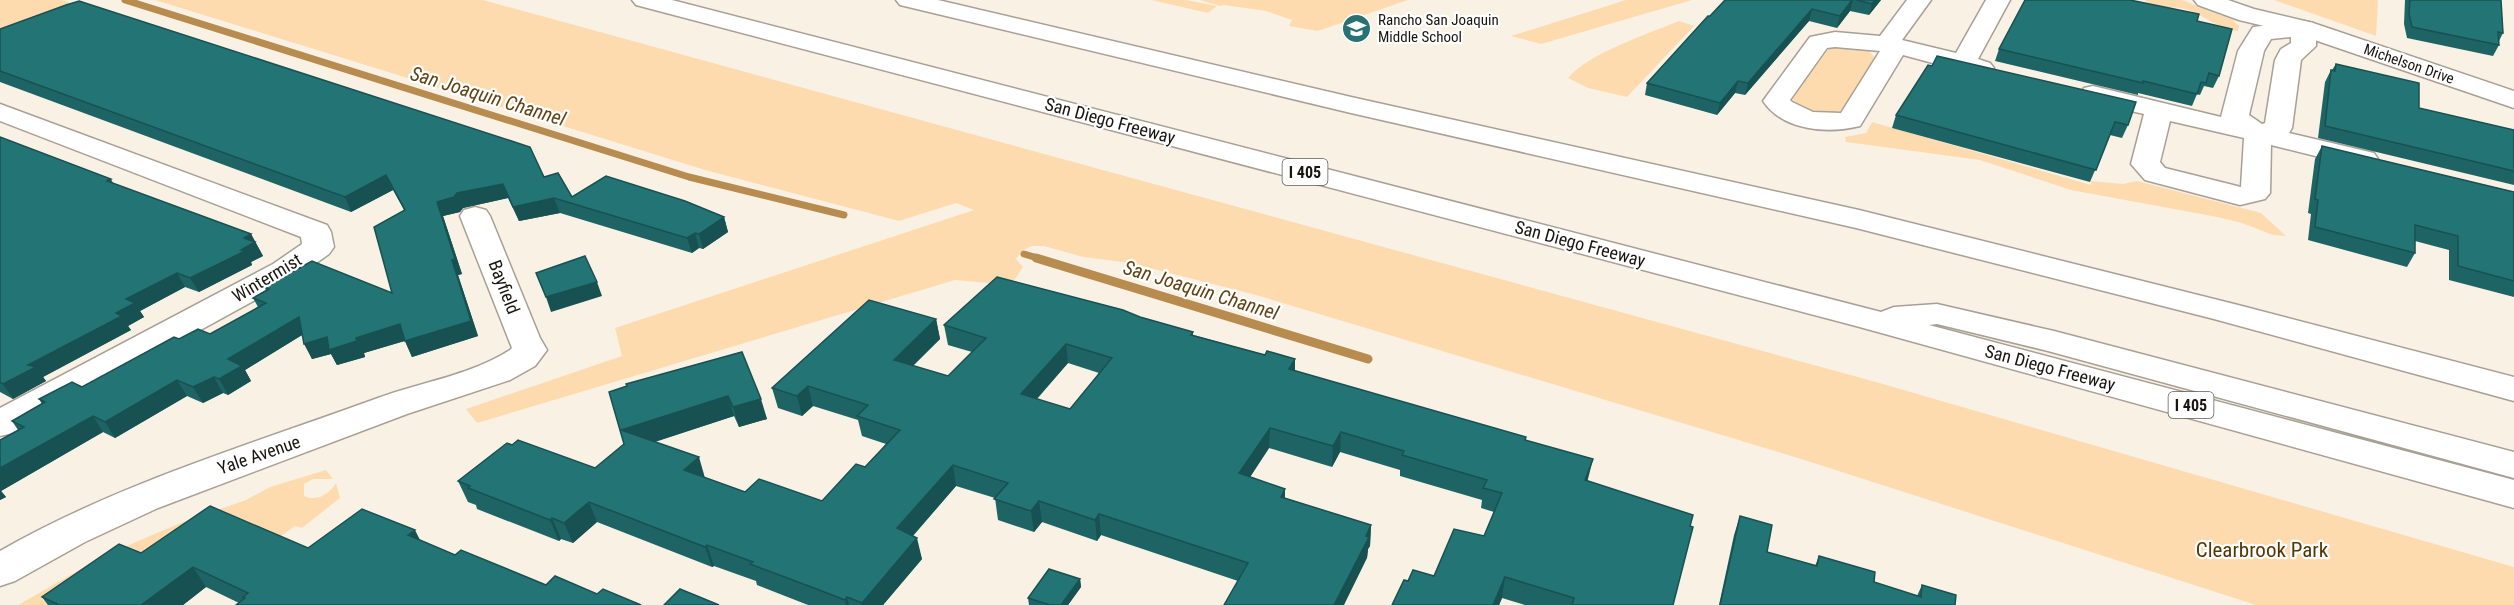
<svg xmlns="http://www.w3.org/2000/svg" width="2514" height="605" font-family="'Roboto Condensed',sans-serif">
	<rect width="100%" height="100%" fill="#faf1e5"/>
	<g fill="#fedbaf">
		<path d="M0,0H62L83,7L0,39Z"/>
		<path d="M155,0H483L1876,382L2514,567V605H2256L1798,458L1256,295L1130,263L1083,257L1044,246H1032L1023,250L1016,259L1023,267L1011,285L955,280L477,423L466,409L622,356L615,328L974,210L956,203L899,221L705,170Z"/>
		<path d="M1151,0H1186L1217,6L1208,13Z"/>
		<path d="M1200,0H1408L1318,31L1289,26L1292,20L1266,11L1224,5L1220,6Z"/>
		<path d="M1626,0H1692L1541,44L1511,36Z"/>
		<path d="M2145,0H2182L2233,20L2239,26L2238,31C2218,30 2200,11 2180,8C2167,6 2155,12 2145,0Z"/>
		<path d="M2274,0H2378L2376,36Z"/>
		<path d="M1679,21L1694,26L1627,97L1588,88L1568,78C1587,54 1650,33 1679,21Z"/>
		<path d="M1835,46C1850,46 1868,44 1876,60C1868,71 1848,108 1837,113C1830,115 1815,114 1808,112C1800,109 1793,106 1792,97L1830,47Z"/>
		<path d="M1872,122L2091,185V181L2123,184L2137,181L2261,213L2286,236L2273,235L2242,223L2217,217L2071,190L1980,160L1846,142L1845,137L1866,133Z"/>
		<path d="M326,470L333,479H313L304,484V496C317,502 329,494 336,483L340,498L302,528L295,526L281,536L265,530L64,605H18L95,561L138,541L183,522L246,500L270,487Z"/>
	</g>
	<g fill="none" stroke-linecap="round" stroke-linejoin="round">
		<g stroke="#b88b4f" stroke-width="7">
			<path d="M125,0L689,177L844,215"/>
			<path d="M1024,254L1041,259"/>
		</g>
		<path stroke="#b88b4f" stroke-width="9" d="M1036,258L1368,359"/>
		<defs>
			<g id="minor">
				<path d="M1907,0H1931L1902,40L1956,53L1986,0H2010L1978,59L1990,63L1994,68L1990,73L1981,76L1903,55L1860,126C1828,134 1783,131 1763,101L1810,37L1835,32L1880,36ZM1835,47L1880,51L1841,113L1813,112L1792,102L1790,100L1827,48Z"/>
				<path d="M2304,21L2313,23L2316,28V46L2301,60L2292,128L2289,133L2374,153L2378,159L2374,165L2364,168L2271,145L2270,193L2265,199L2240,205L2145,180L2131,164L2144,114L2084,100L2080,94L2084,88L2093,86L2221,117L2238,51L2253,27ZM2291,37V43L2281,49L2275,60L2265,123L2262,124L2249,115L2264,51L2271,39ZM2170,121L2244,138L2241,187L2165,168L2160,162Z"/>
				<path d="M0,104L327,225L331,232L334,247L329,254L295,278L13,433L0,436V408L273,264L302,244L301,237L0,121Z"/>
				<path d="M475,207L486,210L490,216L540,338L547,350L535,366L510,380L407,414L158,508L85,542L15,581L0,586V551C117,484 252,444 378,398C422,382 471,375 510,350L512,348L460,216L464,210Z"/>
			</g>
			<path id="major" d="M2194,0H2228L2254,9L2313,23L2514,91V108L2297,34L2239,20L2198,5Z"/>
			<g id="highway">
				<path d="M632,0H672L1881,312L1894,307L1937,304L2054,331L2514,452V478L2048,351L1937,324L1929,325L2514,480V508L1856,326L636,5Z"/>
				<path d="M896,0H938L1351,97L1859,210L2238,305L2514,377V401L2214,319L1856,228L1351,113L900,5Z"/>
			</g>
		</defs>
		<use href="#minor" stroke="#a89f95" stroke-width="3"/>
		<use href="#major" stroke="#a89f95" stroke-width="3"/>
		<use href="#highway" stroke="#a89f95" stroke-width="3"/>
		<use href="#minor" fill="#fff" fill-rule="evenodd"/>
		<use href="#major" fill="#fff" fill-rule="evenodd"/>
		<use href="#highway" fill="#fff" fill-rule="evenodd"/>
	</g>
	<g fill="#1e6465" fill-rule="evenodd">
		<path d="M1725,0H1881L1869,15L1850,11L1837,28L1809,21L1745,95L1735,93L1717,115L1645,95L1647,83Z"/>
		<path d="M2405,0H2501L2503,33L2499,41V45L2493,56L2407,38L2404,24Z"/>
		<path d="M2197,21L2219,76L2213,88L2204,86L2200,95L2197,94L2192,106L2138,93V95L1995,61L1999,49Z"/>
		<path d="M0,29L544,177L572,197L724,217L728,232L703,249L699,248L692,253L560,213L519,221L508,198L463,208L460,212L443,216L462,274L458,275L478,336L412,357L405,341L364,353L365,357L337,365L331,354L312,359L302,335L245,370L251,381L228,395L223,393L203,403L187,396L115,438L103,432L1,491L6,497L0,500V440L18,430L12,421L42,404L39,399L82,387L179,339L210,334L258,307L253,298L266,290L264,287L392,293L404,210L393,190L351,212L0,82Z"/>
		<path d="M2336,64L2419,108L2514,130V185L2318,138L2325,82L2331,70H2332Z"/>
		<path d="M1928,65L2128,125L2122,138L2110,135L2090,182L1892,128L1896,115Z"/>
		<path d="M0,137L111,179L113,183L251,234L263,256L251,262L252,265L199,292L185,287L140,311L144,317L128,326L131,330L43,377L46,381L13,399L0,392Z"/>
		<path d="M2322,146L2514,192V297L2449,280V250L2415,241V253L2407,267L2308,240L2311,214L2308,213L2315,159Z"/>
		<path d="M1140,317L1193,332V335L1265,355L1295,359V371L1525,441L1588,481L1690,526L1673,605H1525L1502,598L1499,605H1392L1408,581L1434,576L1484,536L1494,512L1481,508L1482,500L1400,476V470L1340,452L1332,467L1269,448L1250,477L1285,498L1371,525L1370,546L1368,549L1367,558L1238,581L1101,535L1097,541L1042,522L1034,532L998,520L995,498L956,486L913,536L922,559L883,605H808L757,585L756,581L714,566L712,567L597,522L573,543L561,539L559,541L477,509L476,505L468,502L458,481L595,468L742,352L767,419L739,427L734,416L655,442L705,478L745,492L822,501L865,467L886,444L862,436L858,420L813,406L802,416L778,408L772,388L936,319L940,339L913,366L948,376L972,352L948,345L944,325ZM1068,363L1099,373L1070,409L1037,399Z"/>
		<path d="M1740,516L1767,552L1815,566L1819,556L1874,582L1917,596L1922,585L1955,605H1719L1734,535Z"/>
		<path d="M420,541L455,555L546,585L597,594L641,605L239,603L206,587L183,605H48L42,597L141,553L308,548Z"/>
		<path d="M1080,579L1081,587L1068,605H1029L1028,598Z"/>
	</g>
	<g fill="#185152">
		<path d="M1853,0L1850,11L1837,28L1840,16Z"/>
		<path d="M1875,0H1881L1869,15L1872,4Z"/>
		<path d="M1812,9L1809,21L1745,95L1748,83Z"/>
		<path d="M1738,81L1735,93L1717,115L1720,103Z"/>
		<path d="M386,175L393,190L351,212L345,197Z"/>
		<path d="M503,184L508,198L463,208L460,212L443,216L462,274L458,275L478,336L412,357L405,341L452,260L437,202L457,193Z"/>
		<path d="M554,198L560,213L519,221L513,207Z"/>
		<path d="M724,217L728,232L703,249L699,234Z"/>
		<path d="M695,233L699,248L692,253L687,238Z"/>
		<path d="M251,234L263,256L251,262L252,265L199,292L190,278L241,250L244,238Z"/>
		<path d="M177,273L185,287L140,311L144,317L128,326L131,330L43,377L46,381L13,399L3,384L28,365L116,313L126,299Z"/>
		<path d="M597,282L602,296L551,312L546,297Z"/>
		<path d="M299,317L307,332L245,370L251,381L228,395L219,379L228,359Z"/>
		<path d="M936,319L940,339L898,380L894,360Z"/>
		<path d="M400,324L407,340L364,353L365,357L337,365L331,354L312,359L304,344L327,337L356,338Z"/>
		<path d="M1066,344L1068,363L1023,414L1021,394Z"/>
		<path d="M1295,359V379L1289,369Z"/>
		<path d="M214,377L223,393L203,403L193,387Z"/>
		<path d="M177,380L187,396L115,438L105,422Z"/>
		<path d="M808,386L813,406L802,416L797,396Z"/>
		<path d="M728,396L734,416L629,450L621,430Z"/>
		<path d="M761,399L767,419L739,427L733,407Z"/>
		<path d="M93,416L103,432L1,491L6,497L0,500V468Z"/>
		<path d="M1270,428L1269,448L1239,494V473Z"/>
		<path d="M1341,432L1340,452L1332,467L1333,446Z"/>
		<path d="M699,457L705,478L684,470Z"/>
		<path d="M1593,459L1588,479L1581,501L1585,480Z"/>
		<path d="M953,465L956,486L901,549L897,528Z"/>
		<path d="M1285,489V510L1281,497Z"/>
		<path d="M1039,501L1042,522L1034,532L1031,511Z"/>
		<path d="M589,502L597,522L573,543L564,523Z"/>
		<path d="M1099,514L1101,535L1097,541L1095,520Z"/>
		<path d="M552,518L561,539L559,541L550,520Z"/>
		<path d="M1371,525L1370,546L1368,549L1367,558L1344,605H1334Z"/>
		<path d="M415,530L425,550L408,535Z"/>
		<path d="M917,538L922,559L883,605H862V603Z"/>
		<path d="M707,545L714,566L712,567L705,547Z"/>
		<path d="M193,567L206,587L183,605H141Z"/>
		<path d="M1505,577L1502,598L1499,605H1493Z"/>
		<path d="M1080,579L1081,587L1068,605H1061Z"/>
		<path d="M847,597L849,605H846L845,600Z"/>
	</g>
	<g fill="#237475" stroke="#185152" stroke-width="1.5" fill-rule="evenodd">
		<path d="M1725,0H1852L1840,16L1812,9L1748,83L1738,81L1720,103L1647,83L1708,16H1710Z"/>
		<path d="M1856,0H1875L1872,4Z"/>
		<path d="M2025,0H2130L2199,14L2197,21L2232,29L2219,76L2209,73L2206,83L2201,82L2197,94L2143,81V83L1999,49Z"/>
		<path d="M2410,0H2501L2503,33L2498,32L2499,45L2412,27L2409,14Z"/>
		<path d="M79,1L530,147L544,177L558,173L572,197L606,176L685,201L724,217L699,234L695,233L687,238L554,198L513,207L503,184L457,193L454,197L437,202L455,259L452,260L471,321L405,341L400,324L356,338L357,341L329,350L327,337L304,344L299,317L228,359L242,366L219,379L214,377L193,387L177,380L105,422L93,416L0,468V440L24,427L12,421L45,402L39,399L72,382L82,387L174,337L179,339L198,329L210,334L266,303L253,298L269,289L264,287L312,261L392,293L374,227L405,210L386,175L345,197L0,71V29L66,5Z"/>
		<path d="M1937,56L2136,102L2128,125L2115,122L2096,170L1896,115L1928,65L1932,66Z"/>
		<path d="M2336,64L2419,83V108L2514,130V171L2325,126L2331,70L2335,71Z"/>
		<path d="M0,137L111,179L107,181L251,234L244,238L255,242L241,250L245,251L190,278L177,273L126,299L135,303L116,313L122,316L28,365L36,367L3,384L0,382Z"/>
		<path d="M2322,146L2514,192V281L2458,266V236L2415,225V253L2315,227L2318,200L2315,199Z"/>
		<path d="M585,256L597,282L546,297L536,273Z"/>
		<path d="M997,277L1123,310L1140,317L1193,332L1191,335L1265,355L1267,351L1295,359L1289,369L1526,437L1525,440L1593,459L1585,480L1693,515L1690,526L1693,527L1673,605H1572L1574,598L1505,577L1493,605H1392L1404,580L1408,581L1413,570L1434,576L1454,529L1484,536L1502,493L1483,488L1487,480L1402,455L1404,451L1341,432L1333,446L1270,428L1239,473L1285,489L1281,497L1371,525L1366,536L1369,537L1334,605H1224L1248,563L1099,514L1095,520L1039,501L1031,511L994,499L1008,483L953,465L897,528L917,538L862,603L847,597L845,600L814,588L750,564L753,562L707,545L705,547L589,502L564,523L552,518L550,520L468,488L470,486L458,481L507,443L512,445L518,440L595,468L624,444L609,392L627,386L626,384L742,352L761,399L733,407L728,396L621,430L699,457L684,470L745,492L759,479L822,501L856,464L865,467L900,430L857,416L868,405L808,386L797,396L772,388L869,300L936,319L894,360L948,376L986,338L944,325ZM1066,344L1112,358L1070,409L1021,394Z"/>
		<path d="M210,506L308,548L362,509L415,530L408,535L455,555L461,550L546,585L555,576L597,594L603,589L641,605H236L245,598L243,597L248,593L193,567L141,605H59L42,597L119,544L141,553Z"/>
		<path d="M1740,516L1772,525L1767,552L1817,566L1819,556L1875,572L1874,582L1921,597L1922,585L1956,595L1955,605H1720Z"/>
		<path d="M1049,569L1080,579L1061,605H1050L1028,598Z"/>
		<path d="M680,589L719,605H664Z"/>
	</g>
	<defs>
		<symbol id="school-disc" viewBox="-11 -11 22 22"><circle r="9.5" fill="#287273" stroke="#fff"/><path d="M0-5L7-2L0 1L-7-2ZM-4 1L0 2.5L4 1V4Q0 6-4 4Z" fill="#fff"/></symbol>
	</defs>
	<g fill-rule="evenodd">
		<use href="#school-disc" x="1340" y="12" width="33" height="33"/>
	</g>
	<g text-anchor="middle" stroke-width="4.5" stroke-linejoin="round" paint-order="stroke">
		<g font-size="15" fill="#191612" stroke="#fff" text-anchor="start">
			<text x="1378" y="25">Rancho San Joaquin<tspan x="1378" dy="17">Middle School</tspan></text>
		</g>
		<g font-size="15" fill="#191612" stroke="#fff">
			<text transform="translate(2409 64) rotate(19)" y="5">Michelson Drive</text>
		</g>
		<g fill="#fff" stroke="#5e5c59" stroke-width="1.5">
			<rect x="1282.5" y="159" width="45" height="26" rx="4.5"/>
			<rect x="2168.5" y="392" width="45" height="26" rx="4.5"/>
		</g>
		<g font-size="16" font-weight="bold" fill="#191612">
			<text x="1305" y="178">I 405</text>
			<text x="2191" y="411">I 405</text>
		</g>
		<g font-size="18" fill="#191612" stroke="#fff">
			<text transform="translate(1110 121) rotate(15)" y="6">San Diego Freeway</text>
			<text transform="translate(1580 244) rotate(15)" y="6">San Diego Freeway</text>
			<text transform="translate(267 278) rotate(-31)" y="6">Wintermist</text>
			<text transform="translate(504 287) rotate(69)" y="6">Bayfield</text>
			<text transform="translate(2050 368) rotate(15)" y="6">San Diego Freeway</text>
			<text transform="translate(259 455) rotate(-19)" y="6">Yale Avenue</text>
		</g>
		<g font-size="20" font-style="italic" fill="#624314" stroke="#fff">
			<text transform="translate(488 96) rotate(17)" y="7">San Joaquin Channel</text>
			<text transform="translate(1201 290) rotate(17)" y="7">San Joaquin Channel</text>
		</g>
		<g font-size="21" fill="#553603" stroke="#fff">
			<text x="2262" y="557">Clearbrook Park</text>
		</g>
	</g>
</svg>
